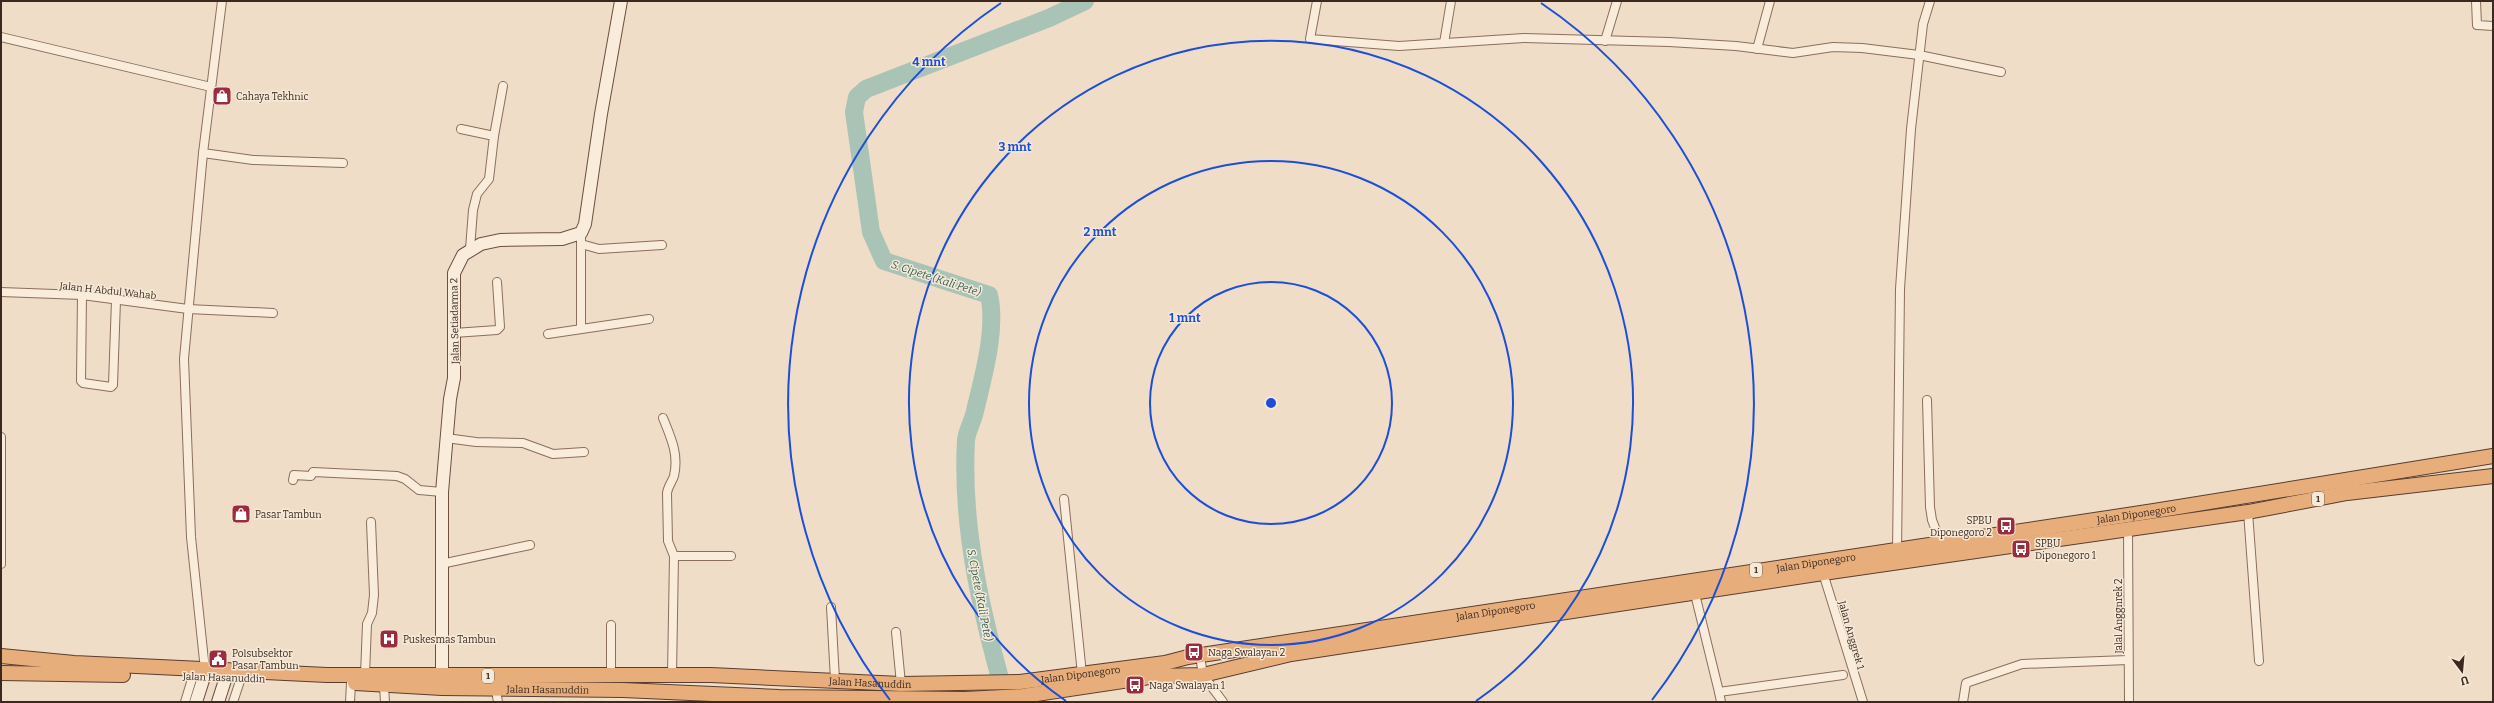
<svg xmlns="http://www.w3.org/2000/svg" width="2494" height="703" font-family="Bitter,serif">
	<rect width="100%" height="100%" fill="#efddc7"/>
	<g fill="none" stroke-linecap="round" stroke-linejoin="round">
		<path stroke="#a9c3b7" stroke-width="18" d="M1006,700C982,615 961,529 966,440C967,431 973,421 975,411C983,377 997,329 989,295L884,261L871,232L854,112L857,97L866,89L1049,18L1085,1"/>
		<defs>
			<g id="minor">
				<path d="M1317,1L1310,39L1399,46L1524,38L1669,42L1736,46L1793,53L1833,47L1862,48L1919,55L2001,72"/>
				<path d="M2476,1L2477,25L2493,26"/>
				<path d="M1,37L211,87"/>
				<path d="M1605,41L1617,1"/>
				<path d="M1444,43L1451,1"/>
				<path d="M1757,49L1770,1"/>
				<path d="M461,129L494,136"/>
				<path d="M203,153L253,160L343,163"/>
				<path d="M581,244L599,249L662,245"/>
				<path d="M470,249L473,210L477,194L489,179L494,136L503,86"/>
				<path d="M1,292L82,295L188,309L273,313"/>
				<path d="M82,295L81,381L83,383L111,387L113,385L116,300"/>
				<path d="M581,328V233"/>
				<path d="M454,333L497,330L500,327L497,282"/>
				<path d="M548,334L649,319"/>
				<path d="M1927,400L1930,507L1932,520L1942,546"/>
				<path d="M663,418C671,438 679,454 674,476C672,482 668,486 667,493L668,541L674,556L672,675"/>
				<path d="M1,437V564"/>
				<path d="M446,438L476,442L523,443L553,454L584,452"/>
				<path d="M293,480L294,475L311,476L313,472L397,476L405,479L419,490L442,492"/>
				<path d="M1064,499L1082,674"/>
				<path d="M2248,512L2259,661"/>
				<path d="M2128,530L2129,702"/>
				<path d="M1897,553L1900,289L1911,129L1923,24L1930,1"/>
				<path d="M674,556H731"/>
				<path d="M441,564L530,545"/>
				<path d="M1823,573L1863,702"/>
				<path d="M1695,594L1719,692L1843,675"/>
				<path d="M831,607L835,680"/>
				<path d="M611,625V675"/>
				<path d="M896,632L901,684"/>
				<path d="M1200,656L1203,675L1223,702"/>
				<path d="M205,670L191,537L184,359L203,153L222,1"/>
				<path d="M365,675L367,624L372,613L374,595L371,522"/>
				<path d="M384,686L385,702"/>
				<path d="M496,690L498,702"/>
				<path d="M1719,692L1721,702"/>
				<path d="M185,702L193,676"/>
				<path d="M233,702L241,678"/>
				<path d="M350,702L351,683"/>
				<path d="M1963,702L1966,683L2022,664L2128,660"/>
			</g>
			<g id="secondary">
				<path d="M442,676V492L450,399L454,378V273L463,255L481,244L500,240L562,239L581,233L585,224L601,114L621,1"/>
				<path d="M196,702L204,677"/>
				<path d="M218,702L226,677"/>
			</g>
			<g id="trunk">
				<path id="s1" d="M1,656L74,663L327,675H711L901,684L1020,682L1165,663L1188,657L2154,511L2493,456"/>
				<path d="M1,673L123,675"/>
				<path id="s2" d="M355,683L442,688L623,690L779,697L965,699L1023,696L1156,676L1203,675L1291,654L1823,573L2248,512L2347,493L2493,476"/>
			</g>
		</defs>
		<use href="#minor" stroke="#8b6e5c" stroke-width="10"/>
		<use href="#secondary" stroke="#6d4f3f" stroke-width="14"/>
		<use href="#trunk" stroke="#593d30" stroke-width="16"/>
		<use href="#minor" stroke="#f9ecdb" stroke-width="8"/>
		<use href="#secondary" stroke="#f9ecdb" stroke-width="12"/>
		<use href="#trunk" stroke="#e7ae7c" stroke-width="14"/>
	</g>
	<g fill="none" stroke="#1d4ed8" stroke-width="2">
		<circle cx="1271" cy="403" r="121"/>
		<circle cx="1271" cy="403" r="242"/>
		<path d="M1066 701A362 362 0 1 1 1476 701"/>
		<path d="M890 700A483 483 0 0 1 1001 3M1541 3A483 483 0 0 1 1652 700"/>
	</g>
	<defs>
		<symbol id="shop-square" viewBox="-11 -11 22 22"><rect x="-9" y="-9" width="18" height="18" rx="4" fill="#9b2c3d" stroke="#f6e9d7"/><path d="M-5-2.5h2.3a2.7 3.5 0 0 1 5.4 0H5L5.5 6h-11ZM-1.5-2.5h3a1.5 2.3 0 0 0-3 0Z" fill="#fff"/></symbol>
		<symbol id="bus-square" viewBox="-11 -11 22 22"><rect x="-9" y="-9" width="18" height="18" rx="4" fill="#9b2c3d" stroke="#f6e9d7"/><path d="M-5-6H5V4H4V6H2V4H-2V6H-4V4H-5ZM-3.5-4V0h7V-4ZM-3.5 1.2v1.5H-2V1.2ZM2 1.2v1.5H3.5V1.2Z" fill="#fff"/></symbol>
		<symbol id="hospital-square" viewBox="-11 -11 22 22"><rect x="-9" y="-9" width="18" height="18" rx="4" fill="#9b2c3d" stroke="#f6e9d7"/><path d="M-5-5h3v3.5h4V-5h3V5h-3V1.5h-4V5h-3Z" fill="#fff"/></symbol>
		<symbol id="civic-square" viewBox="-11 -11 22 22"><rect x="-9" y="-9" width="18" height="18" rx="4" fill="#9b2c3d" stroke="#f6e9d7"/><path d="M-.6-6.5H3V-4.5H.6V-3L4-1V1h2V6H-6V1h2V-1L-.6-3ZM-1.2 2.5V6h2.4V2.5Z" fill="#fff"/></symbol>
	</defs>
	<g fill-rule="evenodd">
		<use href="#shop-square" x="211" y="85" width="22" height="22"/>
		<use href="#shop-square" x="230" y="503" width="22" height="22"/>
		<use href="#bus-square" x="1995" y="515" width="22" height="22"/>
		<use href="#bus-square" x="2010" y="538" width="22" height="22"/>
		<use href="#hospital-square" x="378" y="628" width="22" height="22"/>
		<use href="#bus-square" x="1183" y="641" width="22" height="22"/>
		<use href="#civic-square" x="207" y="648" width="22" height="22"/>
		<use href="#bus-square" x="1124" y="674" width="22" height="22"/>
	</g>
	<g text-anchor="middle" stroke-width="3" stroke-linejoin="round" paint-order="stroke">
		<g fill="#f6e9d7" stroke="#736357" stroke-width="1">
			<rect x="2312" y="492" width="12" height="14" rx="3"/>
			<rect x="1750" y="563" width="12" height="14" rx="3"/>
			<rect x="482" y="669" width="12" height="14" rx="3"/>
		</g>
		<g font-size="9" font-weight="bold" fill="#3b2920">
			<text x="2318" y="502">1</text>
			<text x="1756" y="573">1</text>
			<text x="488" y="679">1</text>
		</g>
		<g font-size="10" fill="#3b2920" stroke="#f6e9d7" text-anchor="start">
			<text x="236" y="100">Cahaya Tekhnic</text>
			<text x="255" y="518">Pasar Tambun</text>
			<text x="1992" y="524" text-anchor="end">SPBU<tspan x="1992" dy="12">Diponegoro 2</tspan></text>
			<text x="2035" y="547">SPBU<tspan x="2035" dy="12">Diponegoro 1</tspan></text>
			<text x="403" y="643">Puskesmas Tambun</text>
			<text x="1208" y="656">Naga Swalayan 2</text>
			<text x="232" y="657">Polsubsektor<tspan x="232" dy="12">Pasar Tambun</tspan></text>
			<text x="1149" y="689">Naga Swalayan 1</text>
		</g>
		<g font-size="10" fill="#3b2920" stroke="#f6e9d7">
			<text transform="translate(108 290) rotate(6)" y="4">Jalan H Abdul Wahab</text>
			<text transform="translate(454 321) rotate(-91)" y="4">Jalan Setiadarma 2</text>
			<text dy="4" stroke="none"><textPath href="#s1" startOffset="2149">Jalan Diponegoro</textPath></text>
			<text dy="4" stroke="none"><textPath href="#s1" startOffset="1825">Jalan Diponegoro</textPath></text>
			<text dy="4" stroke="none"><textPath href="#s1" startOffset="1501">Jalan Diponegoro</textPath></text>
			<text transform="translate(2118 616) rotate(-90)" y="4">Jalal Anggnrek 2</text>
			<text transform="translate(1852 635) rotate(74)" y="4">Jalan Anggrek 1</text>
			<text dy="4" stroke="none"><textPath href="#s1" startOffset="1081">Jalan Diponegoro</textPath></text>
			<text transform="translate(224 677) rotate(2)" y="4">Jalan Hasanuddin</text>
			<text dy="4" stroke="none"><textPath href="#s1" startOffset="870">Jalan Hasanuddin</textPath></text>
			<text dy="4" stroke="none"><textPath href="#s2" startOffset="193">Jalan Hasanuddin</textPath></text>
		</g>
		<g font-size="11" font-style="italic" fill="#2f5b52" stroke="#f6e9d7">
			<text transform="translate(936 278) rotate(18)" y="4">S. Cipete (Kali Pete)</text>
			<text transform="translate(980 595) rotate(79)" y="4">S. Cipete (Kali Pete)</text>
		</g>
	</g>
	<circle cx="1271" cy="403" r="6" fill="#1d4ed8" stroke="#f6e9d7" stroke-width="2"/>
	<g font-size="12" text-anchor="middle" font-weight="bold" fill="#1d4ed8" stroke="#f6e9d7" stroke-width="3" stroke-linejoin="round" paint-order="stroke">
		<text x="929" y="66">4 mnt</text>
		<text x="1015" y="151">3 mnt</text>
		<text x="1100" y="236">2 mnt</text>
		<text x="1185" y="322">1 mnt</text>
	</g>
	<rect width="2494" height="703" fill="none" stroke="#3b2920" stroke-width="4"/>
	<g transform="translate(2462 671) rotate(164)" stroke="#f6e9d7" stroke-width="3" paint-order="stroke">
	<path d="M0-3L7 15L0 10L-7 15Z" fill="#3b2920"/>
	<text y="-6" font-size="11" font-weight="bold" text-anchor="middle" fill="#3b2920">U</text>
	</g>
</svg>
